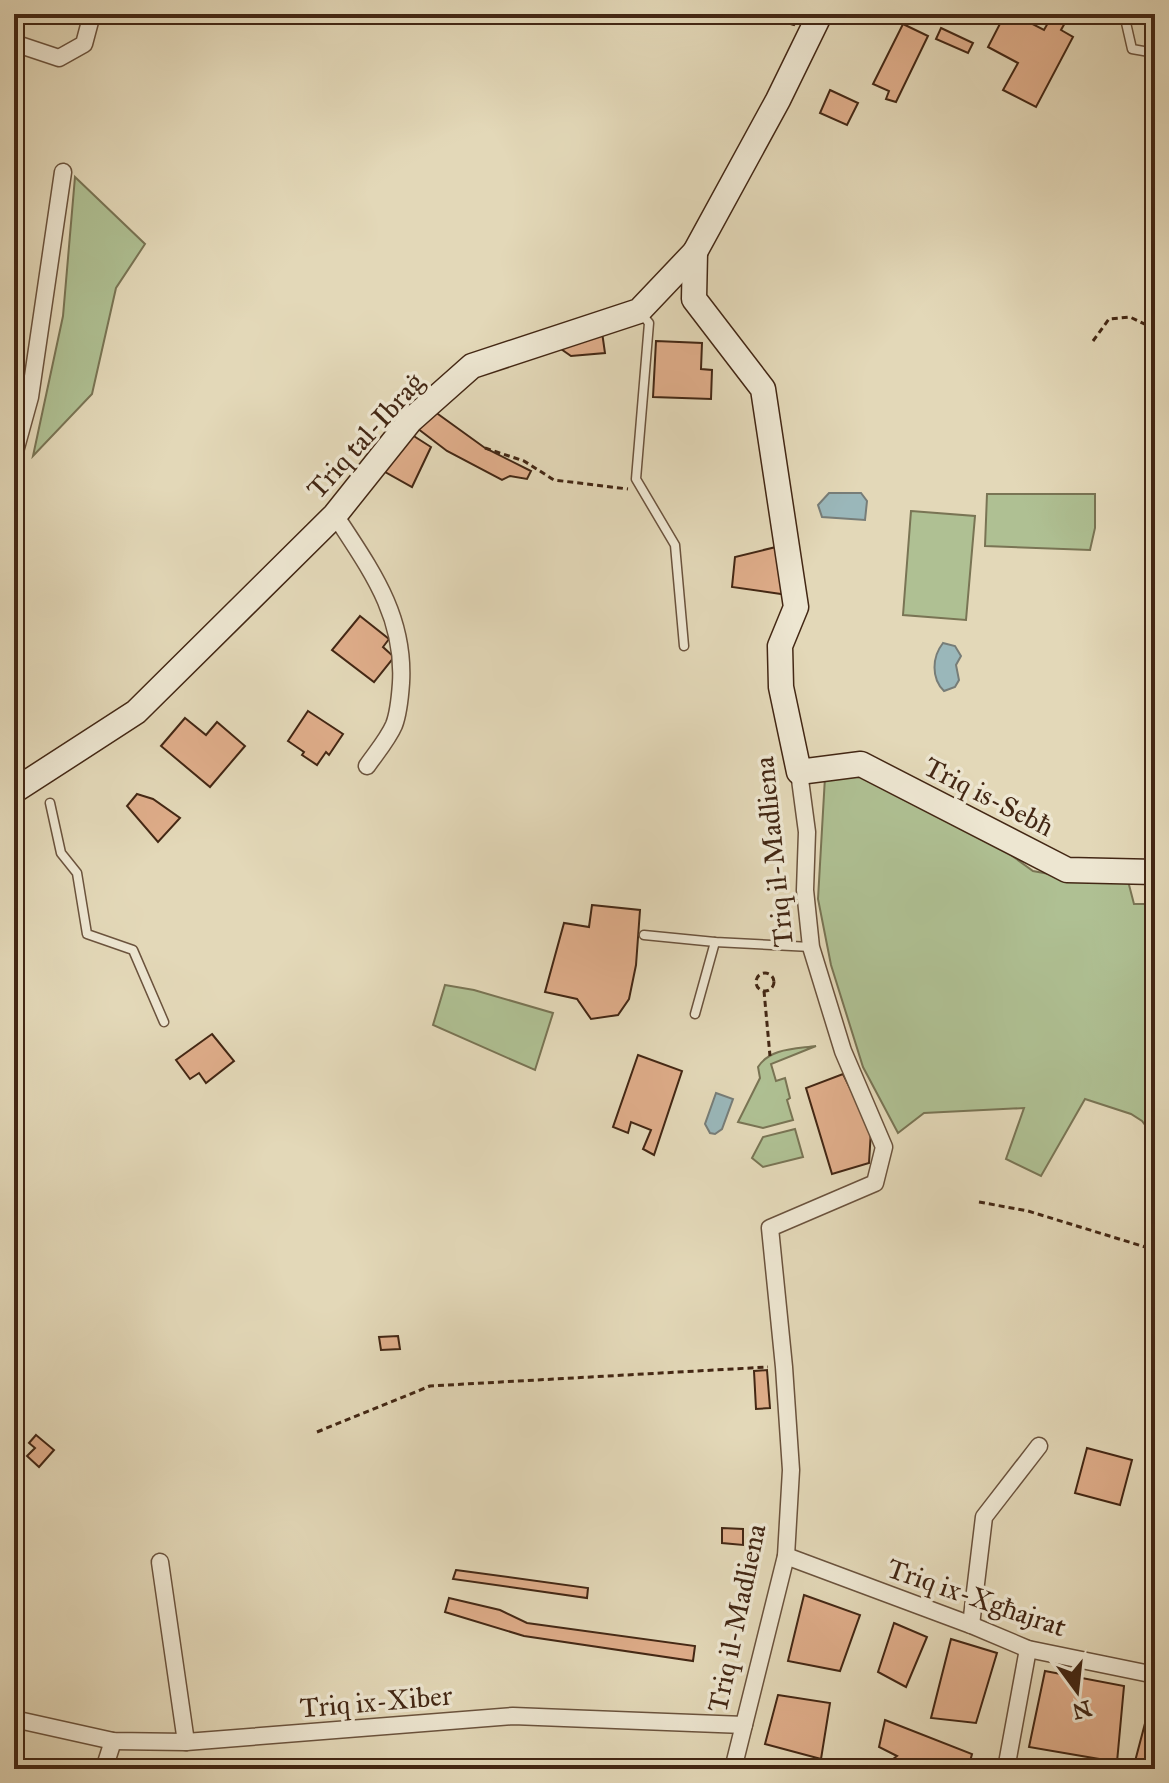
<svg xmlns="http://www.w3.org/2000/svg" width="1169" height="1783" font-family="'IM FELL Great Primer',serif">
	<rect width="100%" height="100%" fill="#e3d8b8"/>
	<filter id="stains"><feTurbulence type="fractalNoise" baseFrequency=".0025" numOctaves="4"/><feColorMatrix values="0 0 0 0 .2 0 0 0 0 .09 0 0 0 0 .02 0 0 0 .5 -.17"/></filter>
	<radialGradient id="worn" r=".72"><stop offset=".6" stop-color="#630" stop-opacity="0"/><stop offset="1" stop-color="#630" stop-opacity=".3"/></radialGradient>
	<g fill="#afc093" stroke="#797454" stroke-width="2">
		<path d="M75,177L145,244L116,288L92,394L33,456L63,316Z"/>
		<path d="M987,494H1095V528L1090,550L985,546Z"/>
		<path d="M911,511L975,516L966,620L903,615Z"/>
		<path d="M872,775L975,829L1033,871L1071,878L1128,881L1134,904H1155V1138L1142,1121L1131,1114L1085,1099L1041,1176L1006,1159L1024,1108L924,1113L898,1133L863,1067L831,965L818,899L825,777Z"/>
		<path d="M445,985L474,990L553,1013L535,1070L433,1025Z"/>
		<path d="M816,1046L771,1064L776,1081L785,1078L790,1098L787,1100L793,1120L763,1128L738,1122L760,1078L758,1067C770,1048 796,1049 816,1046Z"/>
		<path d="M795,1129L803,1157L763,1167L752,1158L763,1137Z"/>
		<path d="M506,1759L504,1769H127L130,1762L261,1763Z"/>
	</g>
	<g fill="#9ab7ba" stroke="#777d78" stroke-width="2">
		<path d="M829,493H861L867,501L865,520L822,517L818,505Z"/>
		<path d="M943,643L955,646L961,656L956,665L959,680L955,687L944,691C931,678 932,657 943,643Z"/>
		<path d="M716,1093L733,1099L722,1129L715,1134L710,1133L705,1124Z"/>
	</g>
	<g fill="#dfad8a" stroke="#432714" stroke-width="2">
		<path d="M757,14H803L794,25Z"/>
		<path d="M1005,14H1013L1044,30L1053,14H1070L1061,30L1073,37L1036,107L1003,90L1018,63L988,47Z"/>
		<path d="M903,24L928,36L896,102L886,99L889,91L873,84Z"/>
		<path d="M941,28L973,43L968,53L936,39Z"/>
		<path d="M830,90L858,103L847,125L820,113Z"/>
		<path d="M602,332L605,353L571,356L551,342Z"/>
		<path d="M656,341L702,343L701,369L712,370L711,399L653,397Z"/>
		<path d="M431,409L485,448L531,471L527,479L510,476L502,480L447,451L413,425Z"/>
		<path d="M409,433L431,447L412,487L378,468Z"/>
		<path d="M780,546L788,595L732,587L735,557Z"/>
		<path d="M360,616L389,639L383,647L394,657L374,682L332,650Z"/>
		<path d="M308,711L343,734L329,755L326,752L317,765L302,755L304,752L288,741Z"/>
		<path d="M185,718L206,735L217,722L245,746L210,787L161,746Z"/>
		<path d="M137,794L153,799L180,818L158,842L127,806Z"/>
		<path d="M592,905L640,910L636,965L629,999L618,1015L591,1019L577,999L545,992L564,923L589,927Z"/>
		<path d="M212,1034L234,1061L206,1083L199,1073L190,1079L176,1060Z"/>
		<path d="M638,1055L682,1071L654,1155L643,1149L651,1130L631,1122L628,1133L613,1127Z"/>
		<path d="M843,1074L871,1130L869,1163L832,1174L806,1088Z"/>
		<path d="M398,1336L400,1349L381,1350L379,1337Z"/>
		<path d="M767,1370L770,1408L756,1409L754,1371Z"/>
		<path d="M36,1435L54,1450L39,1467L27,1456L35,1448L29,1443Z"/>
		<path d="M1087,1448L1132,1460L1120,1505L1075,1493Z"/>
		<path d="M722,1528L743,1529V1545L722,1543Z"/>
		<path d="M456,1570L588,1588L587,1598L453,1579Z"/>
		<path d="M804,1595L860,1615L840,1671L788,1661Z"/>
		<path d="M449,1598L500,1610L527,1623L695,1646L693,1661L524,1636L445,1612Z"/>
		<path d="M894,1623L927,1637L906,1687L878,1672Z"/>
		<path d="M951,1639L997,1653L976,1723L931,1718Z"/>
		<path d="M1045,1671L1124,1686L1117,1762L1029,1747Z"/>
		<path d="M1153,1693L1155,1694V1769H1133Z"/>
		<path d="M778,1695L830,1703L821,1759L765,1744Z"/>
		<path d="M885,1720L972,1754L968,1769H880L897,1756L879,1747Z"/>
	</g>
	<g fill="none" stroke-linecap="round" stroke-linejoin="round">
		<defs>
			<g id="service">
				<path d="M1124,14L1132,49L1155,53"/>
				<path d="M640,312L649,323L636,479L675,545L684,646"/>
				<path d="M50,803L61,853L77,873L87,934L133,950L164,1022"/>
				<path d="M644,935L715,942L811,947"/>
				<path d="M695,1014L715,942"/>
			</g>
			<g id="minor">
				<path d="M14,43L59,58L84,44L92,14"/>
				<path d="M14,455L30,397L63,172"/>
				<path d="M335,515C370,569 405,615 401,683C400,697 399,712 394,725C388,739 376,753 367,766"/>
				<path d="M786,1556L971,1625L1028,1649L1155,1675"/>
				<path d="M160,1562L186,1742"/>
				<path d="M971,1625L984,1517L1039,1446"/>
				<path d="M14,1719L113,1741L186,1742L513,1716L744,1725"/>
				<path d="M104,1769L113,1741"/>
				<path d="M733,1769L786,1556L791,1470L784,1367L770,1228L875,1183L884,1147L843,1051L811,947L805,890L807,832L799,772"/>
				<path d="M1006,1769L1028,1649"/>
			</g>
			<g id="secondary">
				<path d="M695,252L694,299L763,389L796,607L780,646L781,687L799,772L861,764L1067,870L1155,872"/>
				<path d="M14,791L136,712L335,515L410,421L472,366L639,311L695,252L778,100L820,14"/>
			</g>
		</defs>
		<use href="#service" stroke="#6b533d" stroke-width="11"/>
		<use href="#minor" stroke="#6b533d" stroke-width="19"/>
		<use href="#secondary" stroke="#432714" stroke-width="27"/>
		<g stroke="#432714" stroke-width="3" stroke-dasharray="6 4" stroke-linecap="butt">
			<path d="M1155,286C1146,300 1144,318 1155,331"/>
			<path d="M1093,341L1109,319L1130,317L1151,327"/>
			<path d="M485,448L524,461L554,480L628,489"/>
			<circle cx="765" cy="982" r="9"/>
			<path d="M764,991L770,1056"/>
			<path d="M979,1202L1028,1211L1155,1250"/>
			<path d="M317,1432L430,1386L768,1367"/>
		</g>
		<use href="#service" stroke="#ede6d1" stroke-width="8"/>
		<use href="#minor" stroke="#ede6d1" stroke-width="16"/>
		<use href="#secondary" stroke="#ede6d1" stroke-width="24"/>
	</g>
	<g text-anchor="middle" stroke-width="7" stroke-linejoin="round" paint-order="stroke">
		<g font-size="28" fill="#432714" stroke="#ede6d1">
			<text transform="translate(365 435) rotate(-48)" y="10">Triq tal-Ibraġ</text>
			<text transform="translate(989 796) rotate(27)" y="10">Triq is-Sebħ</text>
			<text transform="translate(773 852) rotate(-96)" y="10">Triq il-Madliena</text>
			<text transform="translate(977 1597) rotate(19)" y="10">Triq ix-Xgħajrat</text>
			<text transform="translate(736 1618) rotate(-78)" y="10">Triq il-Madliena</text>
			<text transform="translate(376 1701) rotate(-5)" y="10">Triq ix-Xiber</text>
		</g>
	</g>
	<rect width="1169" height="1783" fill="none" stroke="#e3d8b8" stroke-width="48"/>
	<rect x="16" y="16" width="1137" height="1751" fill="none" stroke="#432714" stroke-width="4"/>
	<rect x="24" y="24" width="1121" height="1735" fill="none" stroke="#432714" stroke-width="2"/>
	<g transform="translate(1077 1691) rotate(165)" stroke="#ede6d1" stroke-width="6" paint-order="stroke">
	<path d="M0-6L14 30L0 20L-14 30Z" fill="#432714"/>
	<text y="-12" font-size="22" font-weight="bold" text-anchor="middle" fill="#432714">N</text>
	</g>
	<rect width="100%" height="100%" filter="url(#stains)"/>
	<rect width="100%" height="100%" fill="url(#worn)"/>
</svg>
